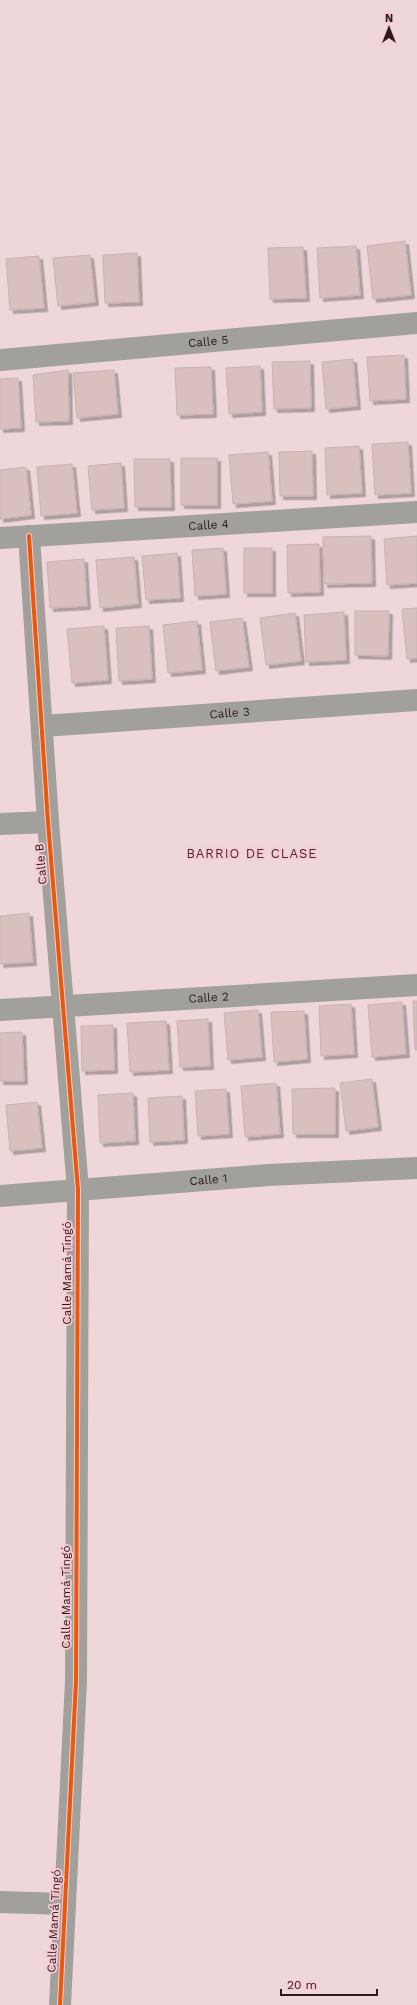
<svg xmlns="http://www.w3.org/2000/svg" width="417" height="2005" font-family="'Work Sans',sans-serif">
	<defs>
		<filter id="shadow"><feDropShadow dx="3.5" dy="3.5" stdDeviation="0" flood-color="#0004"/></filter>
	</defs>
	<rect width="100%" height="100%" fill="#eed6d9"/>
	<g fill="#d9bfbd" stroke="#c6b3b3" filter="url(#shadow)">
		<path d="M405,241L411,295L373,299L367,246Z"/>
		<path d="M356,246L360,295L320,298L317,248Z"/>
		<path d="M303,247L306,298L270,299L268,248Z"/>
		<path d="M137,253L139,302L105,303L103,255Z"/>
		<path d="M90,255L95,302L58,306L53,258Z"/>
		<path d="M39,256L44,308L10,310L6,259Z"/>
		<path d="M404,355L406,399L370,401L367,357Z"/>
		<path d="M353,359L357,406L326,409L322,362Z"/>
		<path d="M310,361L311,408L274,409L272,362Z"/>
		<path d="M260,366L262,412L229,414L226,368Z"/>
		<path d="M211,367L213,414L177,415L175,368Z"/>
		<path d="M68,370L69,421L36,422L33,375Z"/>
		<path d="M114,370L118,414L77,418L73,373Z"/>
		<path d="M18,378L21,428L0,429V379Z"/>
		<path d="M408,442L411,493L375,495L372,444Z"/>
		<path d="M359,446L362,493L327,495L325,448Z"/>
		<path d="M312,451L313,496H280L279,452Z"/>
		<path d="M268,452L272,501L233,504L229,455Z"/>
		<rect x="181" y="458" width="36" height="47"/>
		<path d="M134,459H170L171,507H135Z"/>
		<path d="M121,463L124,508L92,510L88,466Z"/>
		<path d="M72,464L77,513L41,516L37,467Z"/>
		<path d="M26,467L31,515L0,519V470Z"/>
		<path d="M371,536L372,583L324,584L323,537Z"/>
		<path d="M417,536V583L387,585L384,539Z"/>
		<path d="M319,544L320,592L288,593L287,545Z"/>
		<path d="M223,548L226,594L195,596L192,550Z"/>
		<rect x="244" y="548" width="28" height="45"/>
		<path d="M177,553L180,598L146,600L142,556Z"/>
		<path d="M134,557L138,604L100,608L96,560Z"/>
		<path d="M84,559L87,606L50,608L47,562Z"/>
		<path d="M417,608V658L407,659L402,609Z"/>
		<path d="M355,611H389L388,656L355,655Z"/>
		<path d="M344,612L346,660L306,662L304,615Z"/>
		<path d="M295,613L301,661L266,665L260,618Z"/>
		<path d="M242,618L249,667L216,671L210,622Z"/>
		<path d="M197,621L202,670L168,673L163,625Z"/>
		<path d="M104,626L108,680L72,683L67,629Z"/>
		<path d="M149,626L152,679L119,681L116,628Z"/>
		<path d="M29,913L33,962L0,964V916Z"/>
		<path d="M413,1001H417V1050H415Z"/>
		<path d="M402,1002L406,1054L372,1057L368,1005Z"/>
		<path d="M351,1004L354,1054L321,1056L319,1006Z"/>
		<path d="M258,1010L262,1057L228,1060L224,1013Z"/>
		<path d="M304,1011L307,1059L274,1062L271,1012Z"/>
		<path d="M208,1019L210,1066L180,1067L177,1021Z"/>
		<path d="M166,1021L169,1070L130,1072L127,1023Z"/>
		<path d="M113,1025L114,1070L82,1071L81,1026Z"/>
		<path d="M22,1032L24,1081H0V1033Z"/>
		<path d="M372,1079L378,1127L346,1131L340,1083Z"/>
		<path d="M276,1083L280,1134L245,1137L241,1086Z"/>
		<path d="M335,1088V1134H293L292,1089Z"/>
		<path d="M226,1089L229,1134L198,1136L195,1091Z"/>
		<path d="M133,1093L135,1141L100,1143L98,1095Z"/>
		<path d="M182,1096L184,1140L150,1142L148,1098Z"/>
		<path d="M37,1102L42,1148L10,1151L6,1105Z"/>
	</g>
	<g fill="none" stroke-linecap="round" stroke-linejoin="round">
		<g stroke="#a2a09d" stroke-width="22">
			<path id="s1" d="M0,360L417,323"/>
			<path d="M29,536L48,822L78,1190L76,1681L60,2005"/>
			<path id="s2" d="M0,538L417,512"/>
			<path id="s3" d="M43,726L417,700"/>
			<path d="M0,824L48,822"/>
			<path id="s4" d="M0,1010L417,985"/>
			<path id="s5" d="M0,1196L268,1175L417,1168"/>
			<path d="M0,1902L65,1904"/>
		</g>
		<defs>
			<path id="cycleway" d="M29,536L48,822L78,1190L76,1681L60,2005"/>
		</defs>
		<use href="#cycleway" stroke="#f8cbd2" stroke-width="6"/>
		<use href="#cycleway" stroke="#e8590c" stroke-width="4"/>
	</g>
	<g text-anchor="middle" stroke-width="3.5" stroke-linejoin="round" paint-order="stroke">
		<g font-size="12" fill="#2b1b1d" stroke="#f8cbd2">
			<text dy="4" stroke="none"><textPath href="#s1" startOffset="209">Calle 5</textPath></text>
			<text dy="4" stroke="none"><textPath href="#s2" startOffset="209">Calle 4</textPath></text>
			<text dy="4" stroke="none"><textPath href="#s3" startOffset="187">Calle 3</textPath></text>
			<text transform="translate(41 864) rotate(-95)" y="4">Calle B</text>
			<text dy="4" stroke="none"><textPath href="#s4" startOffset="209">Calle 2</textPath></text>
			<text dy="4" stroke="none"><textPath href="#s5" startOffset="209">Calle 1</textPath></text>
			<text transform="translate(67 1273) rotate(-90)" y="4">Calle Mamá Tingó</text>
			<text transform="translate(66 1597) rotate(-90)" y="4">Calle Mamá Tingó</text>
			<text transform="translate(54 1921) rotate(-87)" y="4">Calle Mamá Tingó</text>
		</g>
		<g font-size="13" letter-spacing="1" fill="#4c2a30" stroke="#f8cbd2">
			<text x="252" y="858">BARRIO DE CLASE</text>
		</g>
	</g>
	<g transform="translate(389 28)" stroke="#f8cbd2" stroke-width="3" paint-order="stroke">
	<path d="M0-3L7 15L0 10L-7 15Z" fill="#2b1b1d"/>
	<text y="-6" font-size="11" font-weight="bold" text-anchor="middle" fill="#2b1b1d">N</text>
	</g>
	<path d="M281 1989v6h96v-6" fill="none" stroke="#2b1b1d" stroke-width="2"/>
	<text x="287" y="1989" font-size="12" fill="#2b1b1d" stroke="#f8cbd2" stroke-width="3" paint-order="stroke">20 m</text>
</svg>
